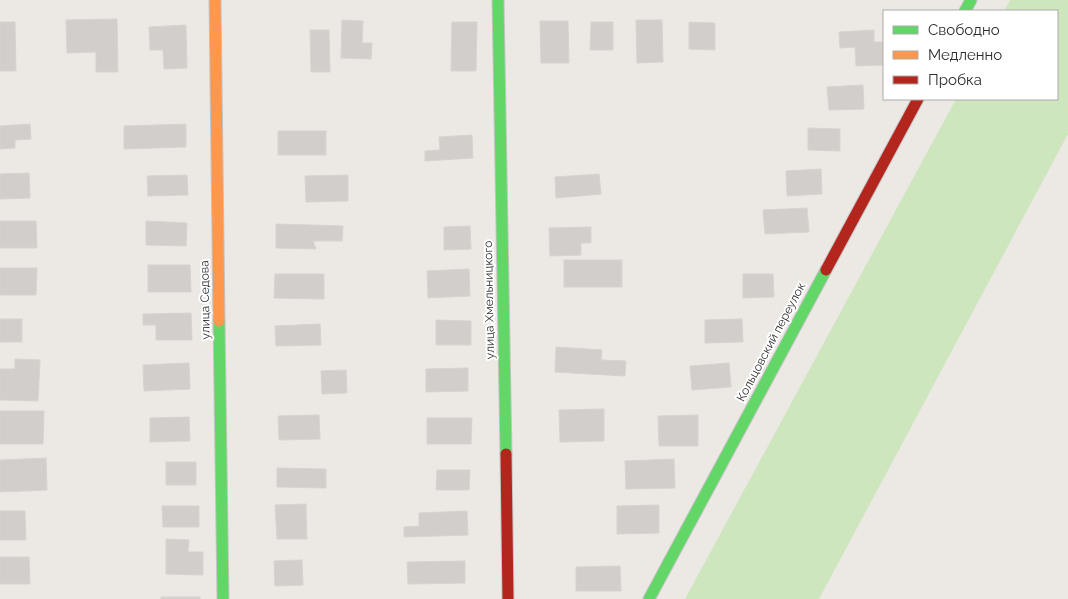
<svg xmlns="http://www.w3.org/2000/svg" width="1068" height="599" font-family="Raleway,sans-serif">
	<rect width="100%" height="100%" fill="#ece8e4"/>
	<path fill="#cee6be" d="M1010,0H1068V134L819,599H685L956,99H1057V11H1004Z"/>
	<g fill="#d1cecb" stroke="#d7d4d0">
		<path d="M117,19L118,72H96V52L67,53L66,20Z"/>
		<path d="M342,20L363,21L362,43H372L371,59L341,58Z"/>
		<path d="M636,20H662L663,62L637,63Z"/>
		<path d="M540,21H568L569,63H541Z"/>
		<path d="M0,22H15L16,71H0Z"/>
		<path d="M452,22H477L476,71H451Z"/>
		<path d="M591,22H613V50H590Z"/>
		<path d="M689,22L715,23V50L689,49Z"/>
		<path d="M186,25L187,68L164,69L163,50H150L149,27Z"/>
		<path d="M310,30H329L330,72H311Z"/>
		<path d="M874,30V42H884V65L856,66L855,47L840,48L839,32Z"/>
		<path d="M863,85L864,109L829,110L827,87Z"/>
		<path d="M30,124L31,139L15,140V148L0,149V126Z"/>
		<path d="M186,124V147L124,149V126Z"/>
		<path d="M808,128L840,129V151L808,150Z"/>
		<rect x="278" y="131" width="48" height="24"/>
		<path d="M472,135L473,158L425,161V151L440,150L439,137Z"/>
		<path d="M821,169L822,194L787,196L786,171Z"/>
		<path d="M29,173L30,198L0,199V174Z"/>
		<path d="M599,174L601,194L556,198L555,177Z"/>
		<path d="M187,175L188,195L148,196L147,176Z"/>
		<path d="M348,175V201L306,202L305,176Z"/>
		<path d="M807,208L809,232L765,234L763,210Z"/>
		<path d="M0,221H36L37,248H0Z"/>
		<path d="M146,221L187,223L186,246L146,245Z"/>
		<path d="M276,224L343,226L342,241H313L316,249L276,248Z"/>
		<path d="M470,226L471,249L444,250V227Z"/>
		<path d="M591,227V243H581V255L550,256L549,228Z"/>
		<rect x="564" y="260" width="58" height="27"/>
		<path d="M148,265H190L191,292H148Z"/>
		<path d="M0,268H37L36,295H0Z"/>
		<path d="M469,269L470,296L428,298L427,271Z"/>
		<path d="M275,274H324V299L274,298Z"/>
		<path d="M743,274H773L774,297L743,298Z"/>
		<path d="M191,313L192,340H156V325H143V314Z"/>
		<rect x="0" y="319" width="22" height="23"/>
		<path d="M742,319L743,342L705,343V320Z"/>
		<path d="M436,320L471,321V345H436Z"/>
		<path d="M320,324L321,345L276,346L275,326Z"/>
		<path d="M556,347L602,350L601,360L626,361L625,376L555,372Z"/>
		<path d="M15,359L40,360L38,401L0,400V369H15Z"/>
		<path d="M189,363L190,389L144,391L143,365Z"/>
		<path d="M729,363L731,387L692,390L690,366Z"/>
		<path d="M468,368V391L426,392V369Z"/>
		<path d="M346,370L347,393L322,394L321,371Z"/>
		<path d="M604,409V441L560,442L559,410Z"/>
		<path d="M0,411H44L43,444H0Z"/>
		<path d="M319,415L320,439L279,440L278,416Z"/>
		<path d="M698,415V446H659L658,416Z"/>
		<path d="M189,417L190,441L150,442V418Z"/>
		<path d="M427,418H472L471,444H427Z"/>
		<path d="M46,458L47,490L0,492V460Z"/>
		<path d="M674,459L675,488L626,489L625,461Z"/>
		<rect x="166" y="462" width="30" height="23"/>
		<path d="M277,468L326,469V488L277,487Z"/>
		<path d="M437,470H470L469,490H436Z"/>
		<path d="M306,504L307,539H277L275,505Z"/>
		<path d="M659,505V533L617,534V506Z"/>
		<path d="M162,506H199V527H163Z"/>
		<path d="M0,511H25L26,540H0Z"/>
		<path d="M467,511L468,535L404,537V527L419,526V513Z"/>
		<path d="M166,539L189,540L188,552H203V575L166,574Z"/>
		<path d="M0,557H29L30,584H0Z"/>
		<path d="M302,560L303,585L275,586L274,561Z"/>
		<path d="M465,561V583L408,584L407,562Z"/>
		<path d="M620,566L621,591H576V567Z"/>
		<rect x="161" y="597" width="39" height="2"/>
	</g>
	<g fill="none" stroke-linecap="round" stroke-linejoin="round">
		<defs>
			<g id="fast">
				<path d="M498,0L506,454"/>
				<path d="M965,11L971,0"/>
				<path d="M219,321L223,599"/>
				<path d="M649,599L826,270"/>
			</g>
			<path id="slow" d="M215,0L219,321"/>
			<g id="jam">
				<path d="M826,270L918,99"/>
				<path d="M506,454L508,599"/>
			</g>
		</defs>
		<use href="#fast" stroke="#c5c4c5" stroke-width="13"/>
		<use href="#slow" stroke="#c5c4c5" stroke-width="13"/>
		<use href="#jam" stroke="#c5c4c5" stroke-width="13"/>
		<use href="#fast" stroke="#63d668" stroke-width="11"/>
		<use href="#slow" stroke="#ff974d" stroke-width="11"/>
		<use href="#jam" stroke="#b3261e" stroke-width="11"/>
	</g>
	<g text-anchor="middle" stroke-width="4" stroke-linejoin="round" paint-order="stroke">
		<g font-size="12" fill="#2e2e2e" stroke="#fff">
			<text transform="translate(205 300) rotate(-91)" y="4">улица Седова</text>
			<text transform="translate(489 300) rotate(-91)" y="4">улица Хмельницкого</text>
			<text transform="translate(771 342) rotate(-62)" y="4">Кольцовский переулок</text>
		</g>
	</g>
	<rect x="883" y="10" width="175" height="90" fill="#ffffff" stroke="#ababab"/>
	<rect x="893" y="26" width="25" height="8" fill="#63d668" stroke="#ababab"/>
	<text x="928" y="35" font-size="15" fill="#2e2e2e">Свободно</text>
	<rect x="893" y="51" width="25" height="8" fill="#ff974d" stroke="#ababab"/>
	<text x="928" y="60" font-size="15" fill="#2e2e2e">Медленно</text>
	<rect x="893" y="76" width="25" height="8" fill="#b3261e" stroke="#ababab"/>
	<text x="928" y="85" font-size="15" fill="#2e2e2e">Пробка</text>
</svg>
